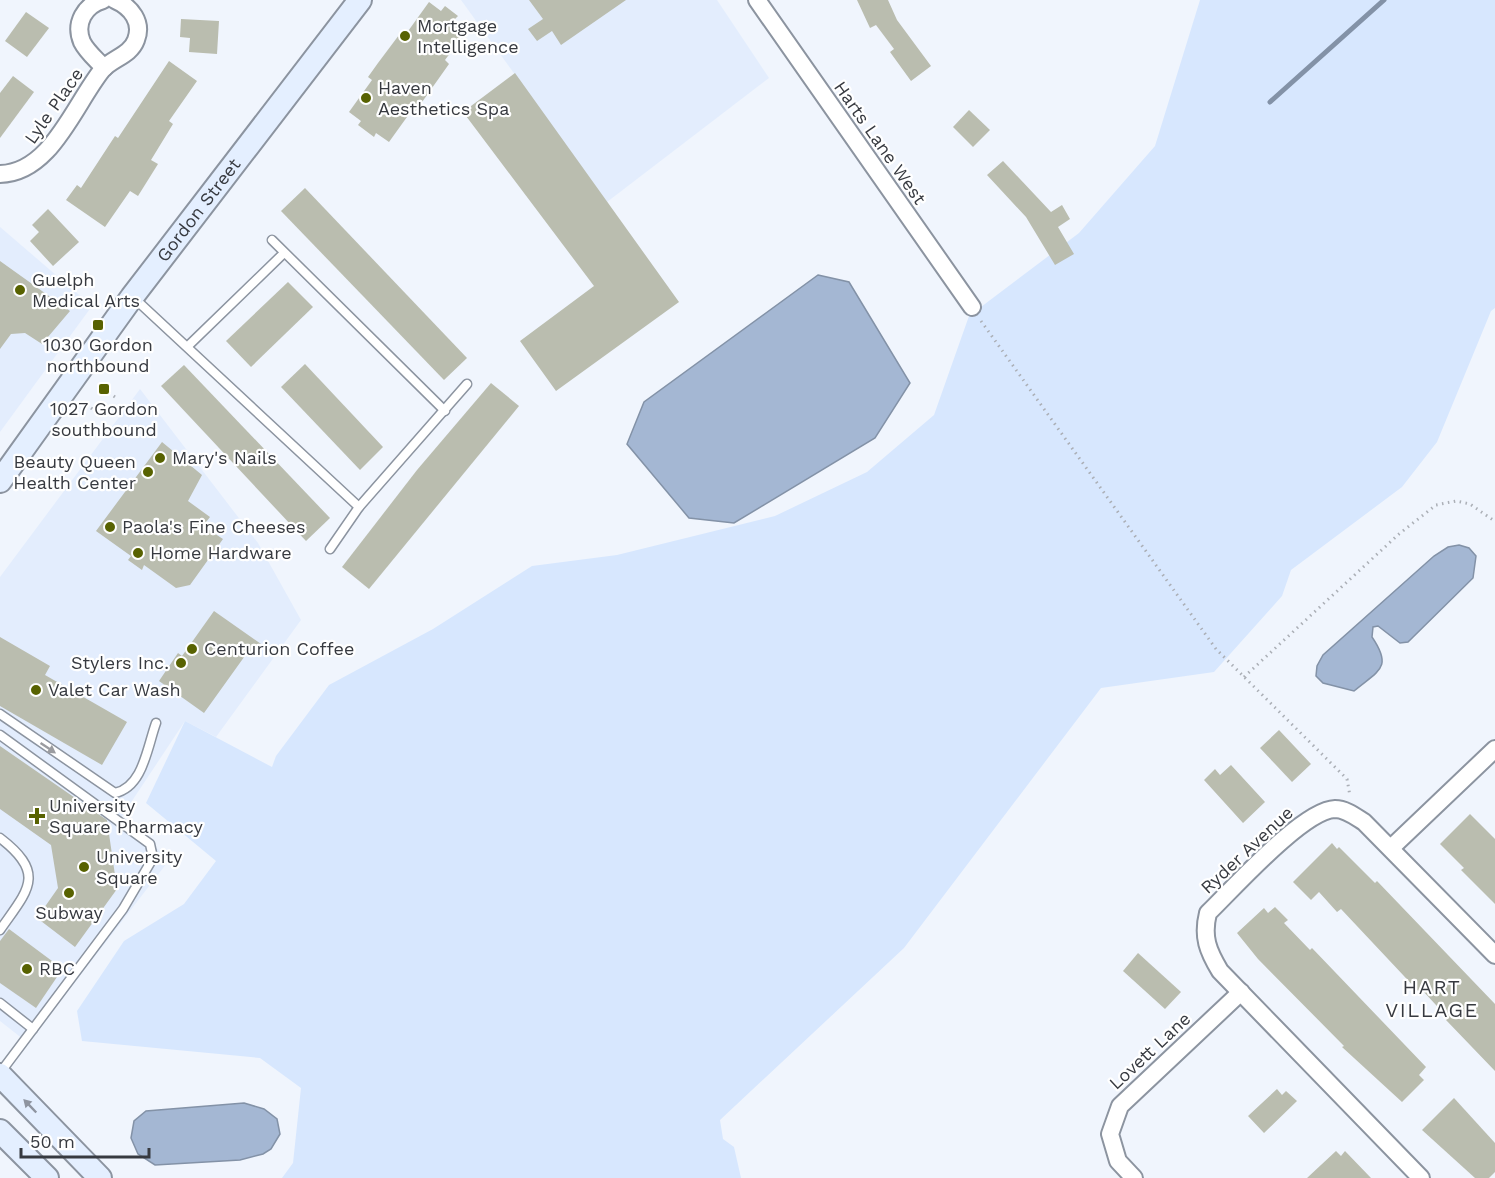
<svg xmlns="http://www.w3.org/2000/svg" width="1495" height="1178" font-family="'Work Sans',sans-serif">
	<rect width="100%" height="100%" fill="#f0f5fd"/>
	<g fill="#e3edfd">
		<path d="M461,0H717L769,78L607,202Z"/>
		<path d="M0,227L92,306L0,432Z"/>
		<path d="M140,389L258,543L301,620L216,737L185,721L120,819L170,859L28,1043L0,1021V577Z"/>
	</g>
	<path fill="#d7e7fe" d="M1200,0H1495V308L1491,311L1437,442L1402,487L1291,570L1282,596L1214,672L1101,688L904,948L720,1120L723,1139L734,1147L741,1178H282L293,1163L301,1088L260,1058L82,1041L77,1011L124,941L184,904L216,861L146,803L185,721L272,767L276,756L329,685L433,629L532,566L617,555L775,516L867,472L934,415L969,316L1079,233L1155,146Z"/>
	<g fill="#a4b7d3" stroke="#8392a7" stroke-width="1.5">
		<path d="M818,275L849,282L910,383L875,438L734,523L689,518L627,444L644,402Z"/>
		<path d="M1459,545L1469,548L1476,556L1473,578L1408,642L1400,643L1378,626L1373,627L1372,637C1393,668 1379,670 1354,691L1323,683L1316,676L1317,666L1323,655L1434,556L1448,547Z"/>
		<path d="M244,1103L264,1109L277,1119L280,1134L271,1149L263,1154L240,1160L155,1165L138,1154L131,1138L134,1121L146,1111Z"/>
	</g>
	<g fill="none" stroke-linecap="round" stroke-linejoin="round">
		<path stroke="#8392a7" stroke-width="5" d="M1270,102L1384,0"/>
	</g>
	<g fill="#babdaf">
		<path d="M529,0H626L561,45L552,31L537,41L528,29L543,19Z"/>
		<path d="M857,0H888L897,20L931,66L911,81L890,52L894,49L876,25L870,28Z"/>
		<path d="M429,2L441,11L445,6L458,16L454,20L467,30L445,60L449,64L415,112L412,110L389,142L376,133L374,137L358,125L361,121L349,112L372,80L368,77L378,63L402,31L406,34Z"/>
		<path d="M26,12L49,28L27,57L5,41Z"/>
		<path d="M181,19L219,21L217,54L189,52L190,38L180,37Z"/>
		<path d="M169,61L197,81L169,121L173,124L151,160L158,164L138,196L130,191L105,227L66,200L77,185L81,188L115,136L118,138Z"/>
		<path d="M515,73L679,302L556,391L520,341L594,286L463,112Z"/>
		<path d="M13,76L34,92L0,138V93Z"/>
		<path d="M969,110L990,130L973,147L953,127Z"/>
		<path d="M1003,161L1051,212L1062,205L1070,219L1058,227L1074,254L1055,265L1026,217L987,175Z"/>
		<path d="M305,188L467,358L444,380L281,211Z"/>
		<path d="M48,209L79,242L53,266L30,241L39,232L32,225Z"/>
		<path d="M0,261L70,311L42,344L25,333L11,334L0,349Z"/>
		<path d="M288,282L313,307L251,367L226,341Z"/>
		<path d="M305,364L383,447L360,470L281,387Z"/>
		<path d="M184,365L330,518L306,541L161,386Z"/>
		<path d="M491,383L519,406L369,589L342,567L417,470Z"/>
		<path d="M162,442L202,475L188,501L210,517L203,526L223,539L190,585L176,588L144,565L142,570L128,560L131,556L96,531Z"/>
		<path d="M214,611L261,644L252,656L247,653L204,713L159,681L178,653L182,656Z"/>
		<path d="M0,637L50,666L45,675L127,722L102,765L0,706Z"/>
		<path d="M1279,730L1311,764L1292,782L1260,748Z"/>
		<path d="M0,746L107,820L117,889L75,947L37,918L58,888L51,845L0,809Z"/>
		<path d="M1231,765L1265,802L1243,823L1204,780L1215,769L1220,775Z"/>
		<path d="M1470,814L1495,839V904L1461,870L1464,868L1440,844Z"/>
		<path d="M1332,843L1337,849L1339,847L1375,883L1377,881L1495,1004V1071L1446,1020L1448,1018L1423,991L1419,992L1341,909L1337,912L1319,892L1311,900L1293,882Z"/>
		<path d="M1275,907L1288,920L1284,923L1310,950L1312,948L1426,1067L1419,1075L1424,1080L1402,1102L1342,1047L1344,1046L1258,959L1237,933L1264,908L1268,913Z"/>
		<path d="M9,929L52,961L57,977L36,1008L0,983V941Z"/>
		<path d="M1138,953L1181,992L1165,1009L1123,971Z"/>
		<path d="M1277,1089L1282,1095L1286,1091L1297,1101L1264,1133L1248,1116Z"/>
		<path d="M1454,1098L1495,1143V1172L1489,1178H1475L1422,1130Z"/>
		<path d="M1336,1151L1341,1156L1345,1151L1371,1178H1307Z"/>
	</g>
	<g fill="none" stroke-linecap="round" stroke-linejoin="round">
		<defs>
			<g id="lane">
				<path d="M272,240L445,411"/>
				<path d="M133,297L359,507"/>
				<path d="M188,346L284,253"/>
				<path d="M330,549L359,507L467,384"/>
				<path d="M0,714L115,793C143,787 147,748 156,723"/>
				<path d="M0,735L150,844L153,858L123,909L0,1073"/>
				<path d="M0,838C47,874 28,890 0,930"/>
				<path d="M0,1003L33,1029"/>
			</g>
			<g id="street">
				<path d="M103,0C85,5 74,23 82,42C87,52 97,60 104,68"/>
				<path d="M757,0L972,307"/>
				<path d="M0,174C51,173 74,105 102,70C112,58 130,56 136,40C143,22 131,7 115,0"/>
				<path d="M1391,848L1495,749"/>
				<path d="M1134,1178L1118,1161L1110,1134L1120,1106L1241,992"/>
				<path d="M1421,1178L1220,971C1208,951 1202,937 1208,913C1233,889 1303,810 1335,809C1346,809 1356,817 1364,822L1495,955"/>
			</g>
			<g id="secondary">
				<path id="s1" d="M0,481L132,297L360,0"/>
				<path d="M0,1075L100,1178"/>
				<path d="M0,1131L47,1178"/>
			</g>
		</defs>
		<use href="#lane" stroke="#8c94a0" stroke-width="11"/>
		<use href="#street" stroke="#8c94a0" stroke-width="20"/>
		<use href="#secondary" stroke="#8c94a0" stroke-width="26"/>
		<g stroke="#abafb6" stroke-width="3" stroke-dasharray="1.5 4.5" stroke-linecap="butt">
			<path d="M981,321L1216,649L1347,779L1350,796"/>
			<path d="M104,389L115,397"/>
			<path d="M91,408L101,416"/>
			<path d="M1244,677L1399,534L1436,505L1456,501L1470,504L1493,520"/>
		</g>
		<use href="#lane" stroke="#fff" stroke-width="8"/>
		<use href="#street" stroke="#fff" stroke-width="16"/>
		<use href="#secondary" stroke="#e4efff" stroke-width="22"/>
	</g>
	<defs><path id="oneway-solid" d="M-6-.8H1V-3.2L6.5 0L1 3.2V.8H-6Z" transform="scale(1.5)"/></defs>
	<use fill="#9b9ca0" href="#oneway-solid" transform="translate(48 748) rotate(34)"/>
	<use fill="#8e94a0" href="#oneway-solid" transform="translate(30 1106) rotate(-134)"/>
	<g fill="#586201" stroke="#fff" stroke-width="2">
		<circle cx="405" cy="36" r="6"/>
		<circle cx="366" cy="98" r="6"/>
		<circle cx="20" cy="290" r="6"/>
		<rect x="92" y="319" width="12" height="12" rx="3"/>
		<rect x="98" y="383" width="12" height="12" rx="3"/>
		<circle cx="160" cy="458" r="6"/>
		<circle cx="148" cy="472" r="6"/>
		<circle cx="110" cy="527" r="6"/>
		<circle cx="138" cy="553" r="6"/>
		<circle cx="192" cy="649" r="6"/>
		<circle cx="181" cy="663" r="6"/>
		<circle cx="36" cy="690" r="6"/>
		<path d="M34 807h6v6h6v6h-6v6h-6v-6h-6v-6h6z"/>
		<circle cx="84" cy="867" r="6"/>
		<circle cx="69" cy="893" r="6"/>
		<circle cx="27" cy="969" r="6"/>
	</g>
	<g text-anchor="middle" stroke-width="4.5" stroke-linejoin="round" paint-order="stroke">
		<g font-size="18" fill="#373a40" stroke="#fff" text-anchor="start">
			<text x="417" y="32">Mortgage<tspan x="417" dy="21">Intelligence</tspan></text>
			<text x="378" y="94">Haven<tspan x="378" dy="21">Aesthetics Spa</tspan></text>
			<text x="32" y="286">Guelph<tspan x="32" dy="21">Medical Arts</tspan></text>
			<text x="98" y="351" text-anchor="middle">1030 Gordon<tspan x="98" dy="21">northbound</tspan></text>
			<text x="104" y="415" text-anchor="middle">1027 Gordon<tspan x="104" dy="21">southbound</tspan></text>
			<text x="172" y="464">Mary's Nails</text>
			<text x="136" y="468" text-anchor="end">Beauty Queen<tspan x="136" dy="21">Health Center</tspan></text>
			<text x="122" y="533">Paola's Fine Cheeses</text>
			<text x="150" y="559">Home Hardware</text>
			<text x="204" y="655">Centurion Coffee</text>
			<text x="169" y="669" text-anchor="end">Stylers Inc.</text>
			<text x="48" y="696">Valet Car Wash</text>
			<text x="49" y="812">University<tspan x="49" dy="21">Square Pharmacy</tspan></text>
			<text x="96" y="863">University<tspan x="96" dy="21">Square</tspan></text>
			<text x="69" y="919" text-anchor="middle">Subway</text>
			<text x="39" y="975">RBC</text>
		</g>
		<g font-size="18" fill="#373a40" stroke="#fff">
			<text transform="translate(54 106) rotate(-55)" y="6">Lyle Place</text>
			<text transform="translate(880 143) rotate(55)" y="6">Harts Lane West</text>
			<text dy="6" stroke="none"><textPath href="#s1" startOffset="336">Gordon Street</textPath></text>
			<text transform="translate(1247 850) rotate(-43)" y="6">Ryder Avenue</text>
			<text transform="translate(1150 1051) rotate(-43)" y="6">Lovett Lane</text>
		</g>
		<g font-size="20" letter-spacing="1.5" fill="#373a40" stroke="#fff">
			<text x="1432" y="994">HART<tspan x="1432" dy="23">VILLAGE</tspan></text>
		</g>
	</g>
	<path d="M21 1148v9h128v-9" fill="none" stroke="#373a40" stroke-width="3"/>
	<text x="30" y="1148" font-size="18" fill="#373a40" stroke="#ffffff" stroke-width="4.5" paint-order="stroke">50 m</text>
</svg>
